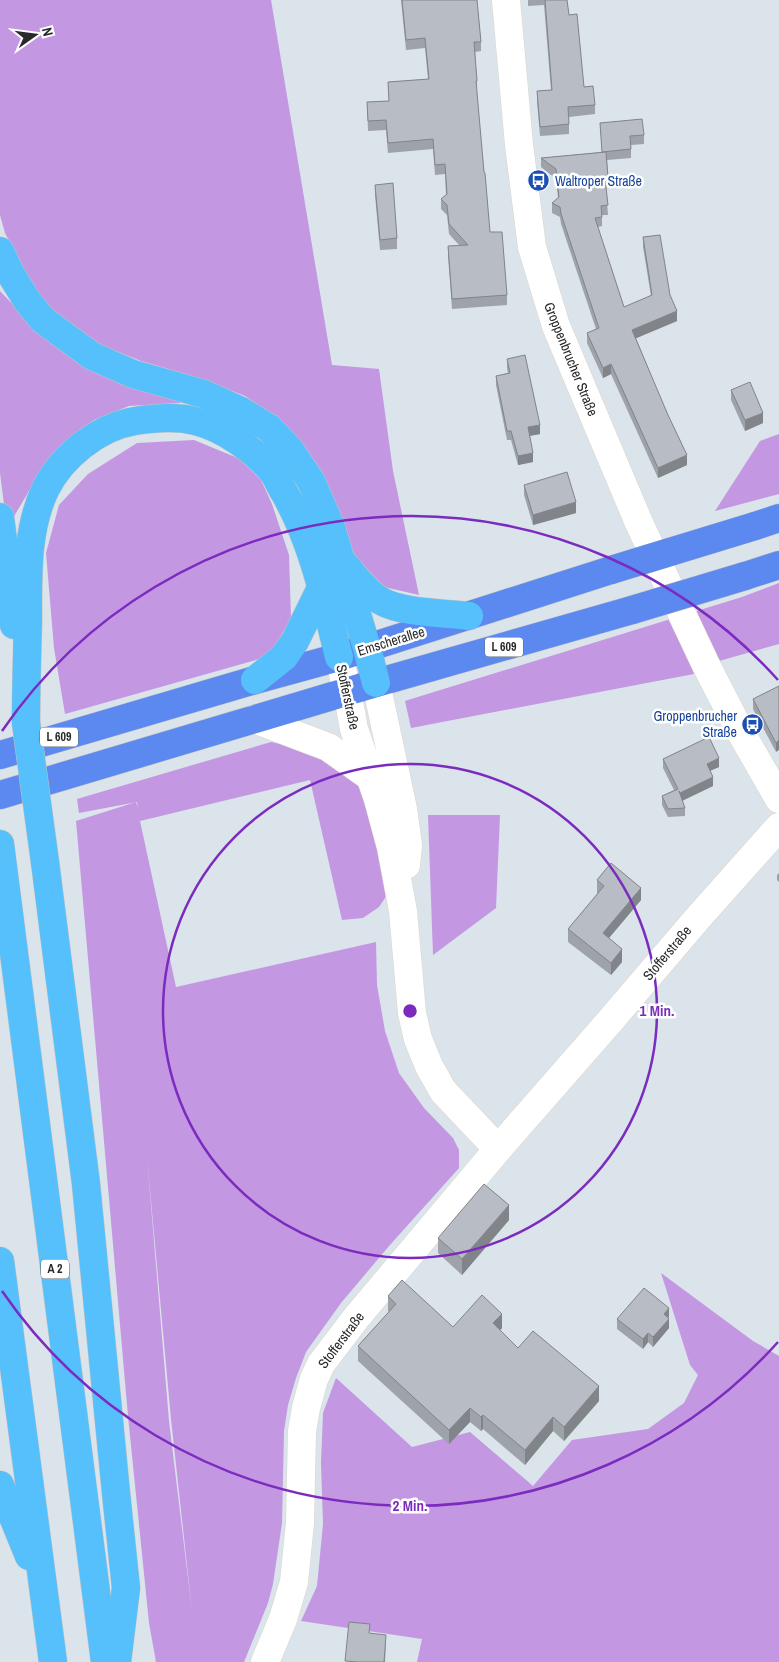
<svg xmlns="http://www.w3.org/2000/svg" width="779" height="1662" font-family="'Archivo Narrow',sans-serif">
	<rect width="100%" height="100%" fill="#dbe3eb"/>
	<g fill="#c397e2" fill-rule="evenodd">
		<path d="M0,0H271L332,365L379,369L393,471L419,595L384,587L355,556L339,515L312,462L282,421L245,396L202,379L141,361L98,344L66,324L36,295L5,233L0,215Z"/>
		<path d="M0,291L19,311L165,390L181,403L129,406L94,420L65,442L38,476L7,528L0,473Z"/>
		<path d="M779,434V494L715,511L760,441Z"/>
		<path d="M194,440L240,459L261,480L272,504L289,555L291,618L270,656L65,714L54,648L46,553L59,505L88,474L137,443Z"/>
		<path d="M779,583V644L712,663L699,673L411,728L405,701L408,700L742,597Z"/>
		<path d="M271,742L314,751L362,788L389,892L379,907L363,918L342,920L310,780L140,821L176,987L376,942L377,985L385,1031L399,1073L424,1108L453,1138L459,1150V1168L389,1246L341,1303L306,1352L296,1378L288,1405L284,1431L282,1523L273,1584L268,1603L244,1662H156L149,1623L128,1416L76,821L136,802L138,808L137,802L79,813L77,799ZM147,1157L171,1419L192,1611L169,1421Z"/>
		<path d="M428,815H500L496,908L433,955Z"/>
		<path d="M661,1273L753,1341L779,1356V1662H417L422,1639L301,1621L317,1586L323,1524L321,1463L323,1413L336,1378L412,1447L470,1432L533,1486L572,1440L648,1429L684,1403L698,1375L690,1365Z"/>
	</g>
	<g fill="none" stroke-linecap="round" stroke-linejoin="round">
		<defs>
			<g id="minor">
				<path d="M506,0L519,145L532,247L556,326L639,523L706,665L740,731L779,799"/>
				<path d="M339,657L347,691L354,729L378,799L391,847L403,911L412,1013L418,1039L429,1066L443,1091L498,1149"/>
				<path d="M376,683L403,809L408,845L406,865"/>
				<path d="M254,719L328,747L369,776"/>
				<path d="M265,1662L283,1619L294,1582L300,1523L302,1431L306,1408L314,1379L321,1364L356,1318L498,1149L610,1021L697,919L779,827"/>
			</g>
			<g id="major">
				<path d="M755,526L779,518"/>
				<path d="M745,576L779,565"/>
				<path d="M0,755L255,680L339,657L611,570"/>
				<path d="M0,795L376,683L632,610"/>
			</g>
			<g id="highway">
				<path d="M0,251L10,273L28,302L43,320L92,356L133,374L204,394L241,411L269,428L290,450L311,481L331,527L367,648L376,683"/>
				<path d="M0,517L14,625"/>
				<path d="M346,566C356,578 367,593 381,601C402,613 444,613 469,616"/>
				<path d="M255,680L284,657L295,641L321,588"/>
				<path d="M26,723C26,689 27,655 28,621C28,577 26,531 45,490C61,457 98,427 135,421C154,418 175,416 195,421C224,428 254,450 273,472C277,478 280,486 284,492C313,542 325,601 339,657"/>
				<path d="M0,844L105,1662"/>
				<path d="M45,862L86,1184L116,1493L126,1588L117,1662"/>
				<path d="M0,1261L53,1662"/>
				<path d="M0,1485L29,1556"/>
			</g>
		</defs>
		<use href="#minor" stroke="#dbd6c9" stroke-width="29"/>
		<use href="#major" stroke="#c3c3c3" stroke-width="29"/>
		<use href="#highway" stroke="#c3c3c3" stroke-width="29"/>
		<use href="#minor" stroke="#fff" stroke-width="28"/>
		<use href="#major" stroke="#5c89ef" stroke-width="28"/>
		<use href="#highway" stroke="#55c0fc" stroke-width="28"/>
		<defs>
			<g id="major-bridge">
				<path d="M611,570L755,526"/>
				<path d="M632,610L745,576"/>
			</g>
			<path id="highway-bridge" d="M26,723L45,862"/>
		</defs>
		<use href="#major-bridge" stroke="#c3c3c3" stroke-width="29" stroke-linecap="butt"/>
		<use href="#highway-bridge" stroke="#c3c3c3" stroke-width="29" stroke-linecap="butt"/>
		<use href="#major-bridge" stroke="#5c89ef" stroke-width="28"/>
		<use href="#highway-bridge" stroke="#55c0fc" stroke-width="28"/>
	</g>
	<g fill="#9ea2a9">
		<path d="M401,0H477L481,42V51L475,52L477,81L476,91L490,232L507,295V305L452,309L448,256V246H460L449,234L447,215L441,209V199L446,195L445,174L435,175L433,149L388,153L386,130L368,131L367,102L389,101L388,82L428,79L425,48L406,50Z"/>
		<path d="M528,0H567L569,15L584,87L595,105V114L569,117V134L540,136L537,101V91L551,90L544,5L528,6Z"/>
		<path d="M600,123L644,135V144L631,145V158L607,160L608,177V187H606L608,215H602V226L598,227L624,307L651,296L643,247V237L670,295L677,321L636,338L687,465L658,478L611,374L603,378L587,343V333L596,329L561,224L560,217L552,213V203L558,198L556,179L541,167V158L602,152Z"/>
		<path d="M375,185L397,238V249L380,250L375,195Z"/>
		<path d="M507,359L540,434L530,436L533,462L518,465L511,440H507L496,385V376L508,373L507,368Z"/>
		<path d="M731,390L763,423L745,431L731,400Z"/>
		<path d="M524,485L576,513L533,525L524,495Z"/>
		<path d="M779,686L776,752L753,709V699Z"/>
		<path d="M663,759L719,767L710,771L713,786L682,800L685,808V816L668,817L662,805V796L674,790L663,768Z"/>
		<path d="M779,873V882L777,880V875Z"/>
		<path d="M597,880L641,900L609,938L622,962L611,975L568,942V929L598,893H597Z"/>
		<path d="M509,1220L462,1275L438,1253V1238Z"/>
		<path d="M388,1296L453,1327L502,1328L500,1330L518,1348L599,1401L564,1441L553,1431L525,1465L483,1429L481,1431L470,1422L449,1444L358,1361V1346L389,1312L388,1311Z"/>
		<path d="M668,1318L669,1328L653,1347L648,1342L643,1349L617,1329V1319Z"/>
	</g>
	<g fill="#818489">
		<path d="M677,311V321L632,340V330Z"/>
		<path d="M611,364V374L603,378V368Z"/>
		<path d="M763,413V423L745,431V420Z"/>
		<path d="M540,425V434L528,436V427Z"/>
		<path d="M533,453V462L518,465V456Z"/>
		<path d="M687,455V465L658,478V468Z"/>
		<path d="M576,502V513L533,525V515Z"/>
		<path d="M779,740V750L776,752V743Z"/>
		<path d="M719,758V767L707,772V764Z"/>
		<path d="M713,777V786L680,802V793Z"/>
		<path d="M641,888V900L603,945V933Z"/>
		<path d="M622,949V962L611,975V963Z"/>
		<path d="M509,1205V1220L462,1275V1259Z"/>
		<path d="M669,1308V1318L664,1314Z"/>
		<path d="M502,1314V1328L493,1338V1323Z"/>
		<path d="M669,1319V1328L653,1347V1337Z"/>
		<path d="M648,1333V1342L643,1349V1339Z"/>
		<path d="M599,1386V1401L564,1441V1427Z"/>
		<path d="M470,1408V1422L449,1444V1430Z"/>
		<path d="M483,1415V1429L481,1431V1417Z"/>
		<path d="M553,1417V1431L525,1465V1450Z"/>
		<path d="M386,1635L385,1662H384Z"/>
	</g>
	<g fill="#b8bcc4" stroke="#818489">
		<path d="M402,0H477L481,42H474L477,81H476L484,172L485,173L490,232H502L507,295L452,299L448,246L468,245L449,224L447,205L441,199L447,194L445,164L435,165L433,139L388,143L386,120L368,121L367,102L389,101L388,82L429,79L425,38L406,40Z"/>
		<path d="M545,0H567L569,15L577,14L584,87L593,86L595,105L568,107L569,124L540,127L537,91L552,90Z"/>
		<path d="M642,119L644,135L630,136L631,149L602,152L600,123Z"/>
		<path d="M606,152L608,177L605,178L608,205L601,206L602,217L595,218L624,307L652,295L643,237L660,235L670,295L677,311L632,330L668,415L687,455L658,468L611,364L603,368L587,333L599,328L561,214L560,207L552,203L559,197L556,169L541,158Z"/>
		<path d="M393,183L397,238L380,240L375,185Z"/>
		<path d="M525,355L540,425L528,427L533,453L518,456L511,431H507L496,376L510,373L507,359Z"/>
		<path d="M750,382L763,413L745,420L731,390Z"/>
		<path d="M567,472L576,502L533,515L524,485Z"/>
		<path d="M779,686V740L776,743L753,699Z"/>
		<path d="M709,737L719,758L707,764L713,777L680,793L679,791L685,808L668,809L662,796L678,789L663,759Z"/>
		<path d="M611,863L641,888L603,933L622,949L611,963L568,929L604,886L597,880Z"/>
		<path d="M484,1184L509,1205L462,1259L438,1238Z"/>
		<path d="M402,1280L453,1327L482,1295L502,1314L493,1323L518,1348L533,1331L599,1386L564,1427L553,1417L525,1450L483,1415L481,1417L470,1408L449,1430L358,1346L396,1304L388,1296Z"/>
		<path d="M644,1288L669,1308L664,1314L669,1319L653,1337L648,1333L643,1339L617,1319Z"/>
		<path d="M349,1622L370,1624L369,1633L386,1635L384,1662H359L345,1661Z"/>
	</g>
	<g fill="none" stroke="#7b2cbf" stroke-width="2.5">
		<circle cx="410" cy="1011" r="247"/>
		<path d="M778 1342A495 495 0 0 1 2 1291M2 731A495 495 0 0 1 778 680"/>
	</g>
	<defs>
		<symbol id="bus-disc" viewBox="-11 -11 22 22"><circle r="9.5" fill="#1a4fb4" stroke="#fff"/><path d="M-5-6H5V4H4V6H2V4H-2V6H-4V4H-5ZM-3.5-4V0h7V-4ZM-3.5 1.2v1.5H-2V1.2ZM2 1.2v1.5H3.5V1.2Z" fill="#fff"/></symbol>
	</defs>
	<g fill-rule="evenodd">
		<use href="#bus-disc" x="526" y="168" width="25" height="25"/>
		<use href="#bus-disc" x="740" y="712" width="25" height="25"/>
	</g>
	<g text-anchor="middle" stroke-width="5" stroke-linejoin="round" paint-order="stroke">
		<g fill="#fff" stroke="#696969" stroke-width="1">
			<rect x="485" y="637.5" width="38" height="19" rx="4"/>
			<rect x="40" y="727.5" width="38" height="19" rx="4"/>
			<rect x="41" y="1259.5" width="28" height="19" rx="4"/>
		</g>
		<g font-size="12" font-weight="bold" fill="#292929">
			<text x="504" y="651">L 609</text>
			<text x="59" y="741">L 609</text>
			<text x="55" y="1273">A 2</text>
		</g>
		<g font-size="14" fill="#164399" stroke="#fff" text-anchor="start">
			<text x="555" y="186">Waltroper Straße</text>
			<text x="737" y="721" text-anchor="end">Groppenbrucher<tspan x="737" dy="16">Straße</tspan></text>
		</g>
		<g font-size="14" fill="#292929" stroke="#fff">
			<text transform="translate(571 359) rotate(68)" y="5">Groppenbrucher Straße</text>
			<text transform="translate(391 641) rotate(-17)" y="5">Emscherallee</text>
			<text transform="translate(348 697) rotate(78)" y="5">Stofferstraße</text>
			<text transform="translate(667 953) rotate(-50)" y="5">Stofferstraße</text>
			<text transform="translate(341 1340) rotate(-53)" y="5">Stofferstraße</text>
		</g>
	</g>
	<circle cx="410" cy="1011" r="8" fill="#7b2cbf" stroke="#fff" stroke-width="2.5"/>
	<g font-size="15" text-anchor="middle" font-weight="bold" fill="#7b2cbf" stroke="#fff" stroke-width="5" stroke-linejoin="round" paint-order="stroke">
		<text x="657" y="1016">1 Min.</text>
		<text x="410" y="1511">2 Min.</text>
	</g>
	<g transform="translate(35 35) rotate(76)" stroke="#ffffff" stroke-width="4" paint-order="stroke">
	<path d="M0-4L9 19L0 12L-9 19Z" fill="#292929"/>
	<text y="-8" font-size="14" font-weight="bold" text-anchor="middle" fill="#292929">N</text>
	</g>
</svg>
